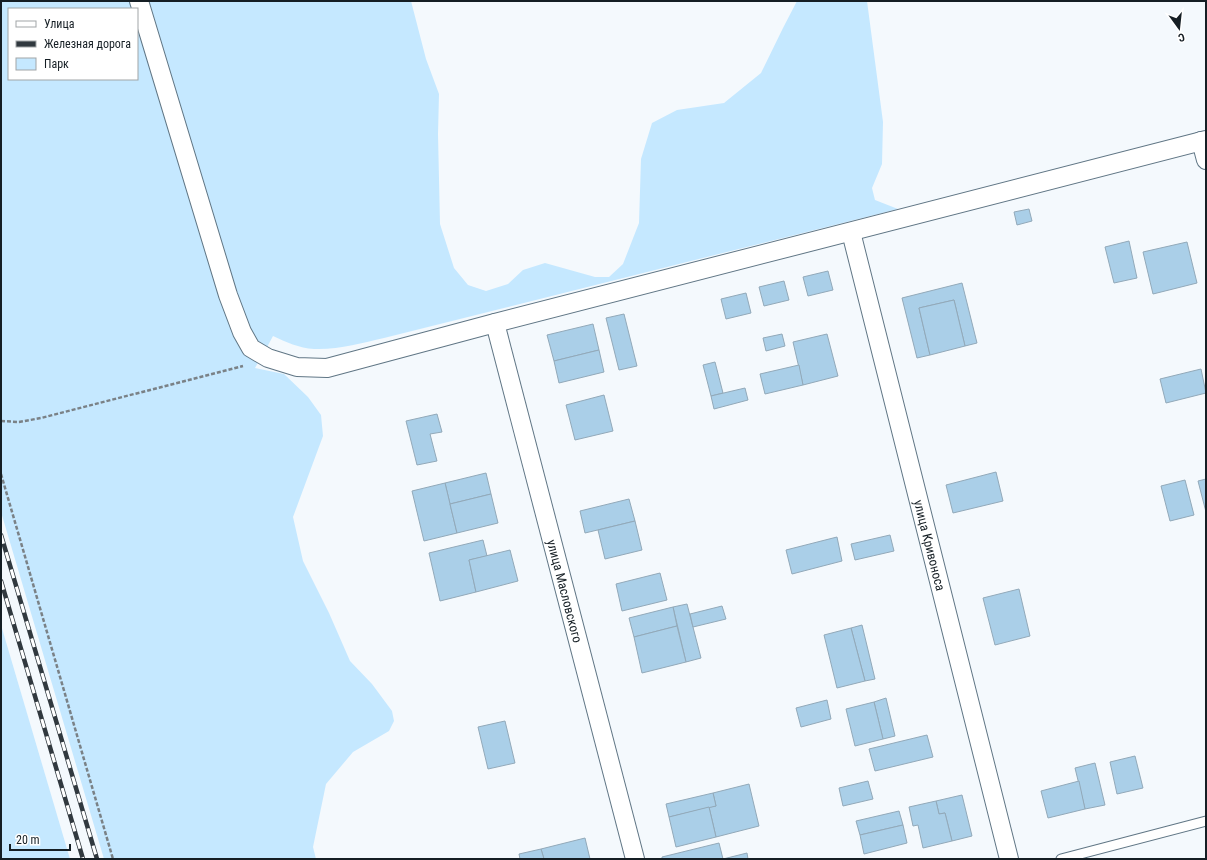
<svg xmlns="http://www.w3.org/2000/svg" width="1207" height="860" font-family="'Roboto Condensed',sans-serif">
	<rect width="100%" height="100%" fill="#f4f9fd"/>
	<g fill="#c5e8ff">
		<path d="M1,1H131L133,9H9V79H137V21L260,359L255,368L284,374L308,397L321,415L323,436L293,517L303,561L329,613L350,661L372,684L392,711L394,721L389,731L353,752L326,784L313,847L316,859H104L1,512Z"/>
		<path d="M149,1H411L426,59L439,94L438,134L440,224L454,268L468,285L486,291L508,284L523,270L545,263L595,277H609L623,264L639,223L641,159L652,123L677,110L724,103L761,73L783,28L797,1H867L883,122L882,164L872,188L875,200L898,209L384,338C362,343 338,350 314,349C299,348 286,342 273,336L265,351L252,335L240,305Z"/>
		<path d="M1,625L70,859H1Z"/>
	</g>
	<g fill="#aacfe8" stroke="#92a9b9">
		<path d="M1029,209L1032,221L1017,225L1014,212Z"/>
		<path d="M1129,241L1137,278L1114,283L1105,247Z"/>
		<path d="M1187,242L1197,283L1153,294L1143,252Z"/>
		<path d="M828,271L833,290L808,296L803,277Z"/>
		<path d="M784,281L789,300L764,306L759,287Z"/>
		<path d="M962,283L977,343L965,346L954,300L919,308L930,355L917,358L902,298Z"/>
		<path d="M746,293L751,313L726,319L721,299Z"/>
		<path d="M954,300L965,346L930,355L919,308Z"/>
		<path d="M624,314L637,366L619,370L606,318Z"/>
		<path d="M593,324L599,350L554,361L547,335Z"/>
		<path d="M782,334L785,346L766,351L763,338Z"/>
		<path d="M827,334L838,376L803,385L793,342Z"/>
		<path d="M599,350L604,372L559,383L554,361Z"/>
		<path d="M715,362L723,393L711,396L703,365Z"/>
		<path d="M799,365L803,385L765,394L760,374Z"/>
		<path d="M1201,369L1206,393L1166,403L1160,379Z"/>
		<path d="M745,388L748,400L714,409L711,396Z"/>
		<path d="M604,395L613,431L575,440L566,405Z"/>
		<path d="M437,414L442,432L430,434L437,461L417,465L406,421Z"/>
		<path d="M996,472L1003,501L953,513L946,485Z"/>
		<path d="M486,473L491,494L450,504L445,483Z"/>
		<path d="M1206,479V512L1198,481Z"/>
		<path d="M1185,480L1194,515L1170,521L1161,486Z"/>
		<path d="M445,483L457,533L424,541L412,491Z"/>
		<path d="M491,494L498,523L457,533L450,504Z"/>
		<path d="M629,499L635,521L585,533L580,511Z"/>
		<path d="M635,521L642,550L605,559L598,530Z"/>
		<path d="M890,535L894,551L855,560L851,544Z"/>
		<path d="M837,537L842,561L792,574L786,550Z"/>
		<path d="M483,540L487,556L469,560L476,592L440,601L429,553Z"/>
		<path d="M510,550L518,581L476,592L469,560Z"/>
		<path d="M660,573L667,600L622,611L616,584Z"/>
		<path d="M1019,589L1030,636L995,645L983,598Z"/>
		<path d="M687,604L701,658L686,662L673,607Z"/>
		<path d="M722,606L726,619L693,627L690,614Z"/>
		<path d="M673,607L677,626L634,637L629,618Z"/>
		<path d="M862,625L875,679L865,681L851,628Z"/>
		<path d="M677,626L686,662L642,673L634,637Z"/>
		<path d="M851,628L865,681L837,688L824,635Z"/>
		<path d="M886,698L895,736L883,739L874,702Z"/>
		<path d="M827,700L831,719L801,727L796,708Z"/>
		<path d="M874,702L883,739L855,746L846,709Z"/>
		<path d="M505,721L515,763L488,769L478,727Z"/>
		<path d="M927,735L933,757L875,771L869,749Z"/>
		<path d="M1135,756L1143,788L1117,794L1110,762Z"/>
		<path d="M1095,763L1105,805L1085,809L1075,768Z"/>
		<path d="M868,781L873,799L843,806L839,788Z"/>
		<path d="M1079,781L1085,809L1048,818L1041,791Z"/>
		<path d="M749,784L759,826L716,837L709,807L716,806L713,793Z"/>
		<path d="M713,793L716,806L669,817L666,804Z"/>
		<path d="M962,795L972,836L952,841L945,813L939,814L936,801Z"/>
		<path d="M936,801L939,814L945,813L952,841L923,848L918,825L913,826L909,807Z"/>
		<path d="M709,807L716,837L676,847L669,817Z"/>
		<path d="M899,811L903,825L860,835L856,821Z"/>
		<path d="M903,825L907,843L864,854L860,835Z"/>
		<path d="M585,838L590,859H544L541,849Z"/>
		<path d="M719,843L723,859H662V857Z"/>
		<path d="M541,849L544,859H520L519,854Z"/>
		<path d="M747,853L748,859H723Z"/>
	</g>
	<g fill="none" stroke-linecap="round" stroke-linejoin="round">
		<defs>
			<path id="service" d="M1061,859L1206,821"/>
			<g id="minor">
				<path d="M139,1L228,295L242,332L251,348L268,358L297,367L327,368L495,323L1206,140"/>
				<path d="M1201,141L1206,160"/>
				<path id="s1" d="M851,232L1009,859"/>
				<path id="s2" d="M495,323L635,859"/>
			</g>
		</defs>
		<use href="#service" stroke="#607685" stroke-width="11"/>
		<use href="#minor" stroke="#607685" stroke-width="20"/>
		<g stroke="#7a8186" stroke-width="2.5" stroke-dasharray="4 2" stroke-linecap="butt">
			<path d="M1,421L19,422L41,418L243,366"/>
			<path d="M1,474L113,859"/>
		</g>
		<use href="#service" stroke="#fff" stroke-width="9"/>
		<use href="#minor" stroke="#fff" stroke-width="18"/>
		<defs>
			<g id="rail">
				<path d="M1,535L97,859"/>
				<path d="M1,581L83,859"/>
			</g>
		</defs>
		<use href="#rail" stroke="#31393f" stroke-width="4.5"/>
		<use href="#rail" stroke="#fff" stroke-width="3" stroke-dasharray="9" stroke-linecap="butt"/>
	</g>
	<g text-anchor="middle" stroke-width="3" stroke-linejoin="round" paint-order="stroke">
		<g font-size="13" fill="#151e24" stroke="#fff">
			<text dy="5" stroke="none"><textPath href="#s1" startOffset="323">улица Кривоноса</textPath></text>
			<text dy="5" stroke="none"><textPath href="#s2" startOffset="277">улица Масловского</textPath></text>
		</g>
	</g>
	<rect width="1207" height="860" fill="none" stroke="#151e24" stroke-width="4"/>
	<rect x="8" y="8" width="130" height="72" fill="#ffffff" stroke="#a1a5a7"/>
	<rect x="16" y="21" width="20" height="6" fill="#ffffff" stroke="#a1a5a7"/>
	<text x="44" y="28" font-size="12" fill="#151e24">Улица</text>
	<rect x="16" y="41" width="20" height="6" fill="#31393f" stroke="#a1a5a7"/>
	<text x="44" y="48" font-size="12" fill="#151e24">Железная дорога</text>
	<rect x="16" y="58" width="20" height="12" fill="#c5e8ff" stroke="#a1a5a7"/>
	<text x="44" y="68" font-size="12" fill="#151e24">Парк</text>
	<g transform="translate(1179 28) rotate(165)" stroke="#ffffff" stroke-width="3" paint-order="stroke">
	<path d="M0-3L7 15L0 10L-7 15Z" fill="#151e24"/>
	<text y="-6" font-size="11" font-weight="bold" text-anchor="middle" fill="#151e24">С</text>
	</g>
	<path d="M10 844v6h60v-6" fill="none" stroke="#151e24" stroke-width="2"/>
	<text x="16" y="844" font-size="12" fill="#151e24" stroke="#ffffff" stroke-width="3" paint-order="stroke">20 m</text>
</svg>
